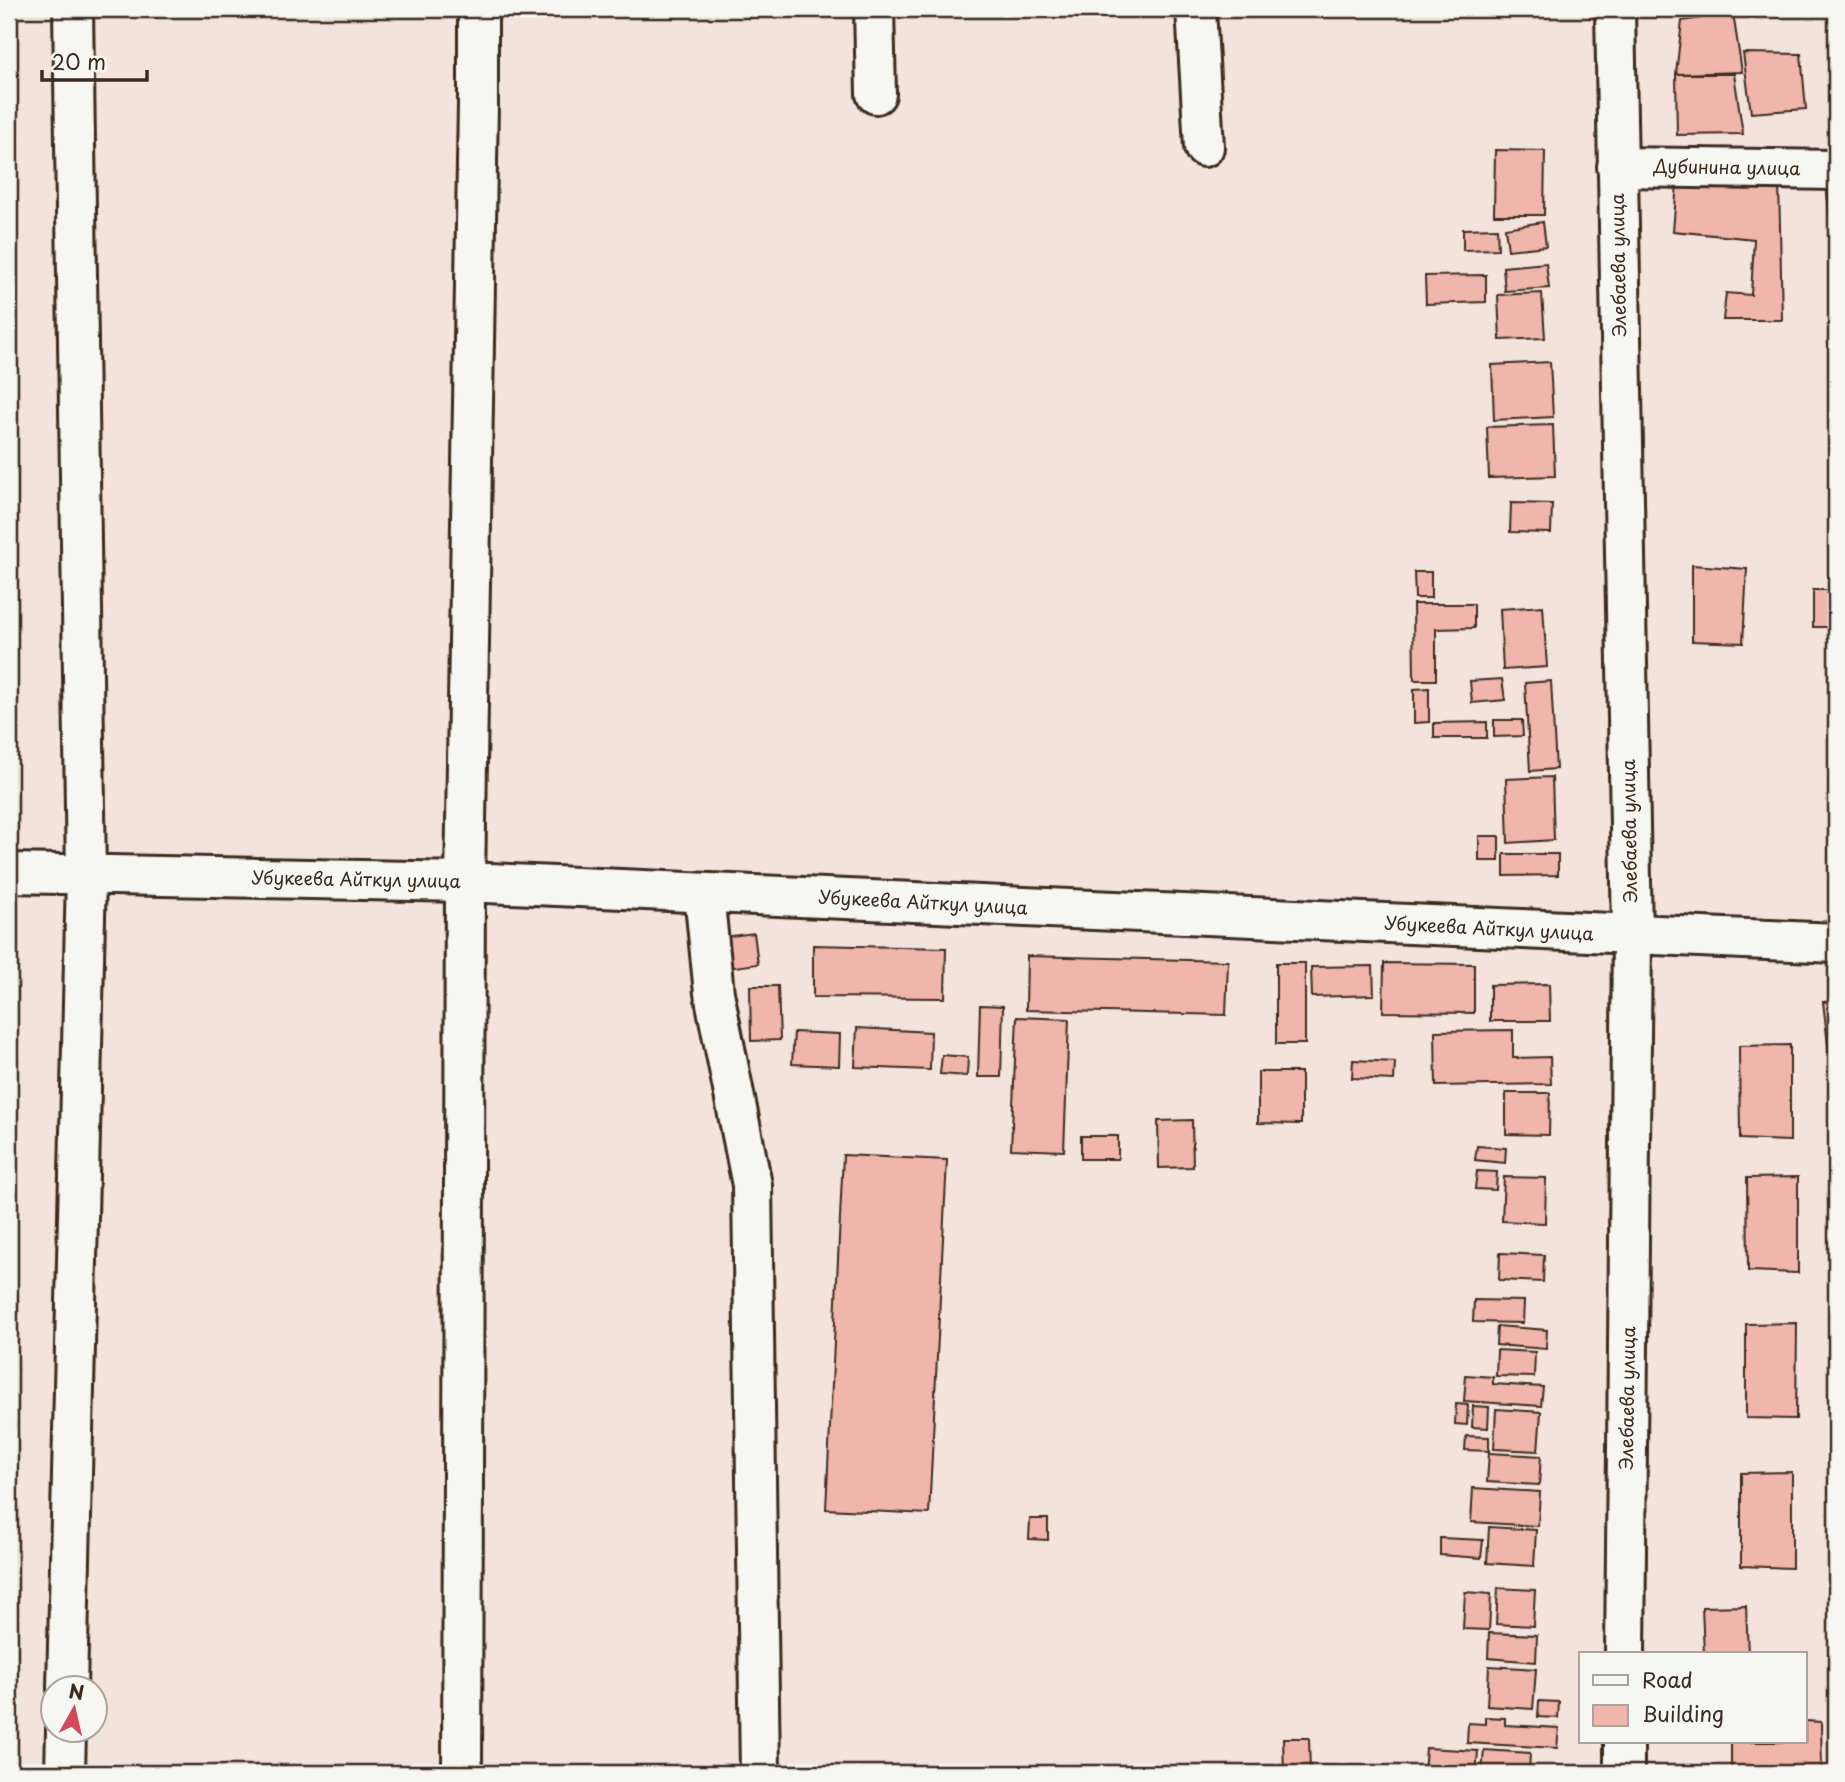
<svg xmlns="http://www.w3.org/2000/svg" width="1845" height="1782" font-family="'Playpen Sans',sans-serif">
	<rect width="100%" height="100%" fill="#f4e3dd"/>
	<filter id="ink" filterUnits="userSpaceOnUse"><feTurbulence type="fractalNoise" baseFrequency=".0143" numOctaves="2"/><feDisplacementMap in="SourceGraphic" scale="14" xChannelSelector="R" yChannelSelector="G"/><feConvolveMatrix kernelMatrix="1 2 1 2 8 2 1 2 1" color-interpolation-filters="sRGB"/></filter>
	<g filter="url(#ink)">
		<g fill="#f0b6ab" stroke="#3b2a1e" stroke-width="2">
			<path d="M1677,9H1733V13L1676,18Z"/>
			<path d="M1733,13L1742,72L1676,74L1682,21Z"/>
			<path d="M1743,53L1801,54L1806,109L1751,113Z"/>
			<path d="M1676,74H1734L1743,134L1677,135Z"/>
			<path d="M1495,150L1545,151L1544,215H1494Z"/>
			<path d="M1779,181L1782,320H1723L1726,293L1751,295L1754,239L1673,231L1677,183Z"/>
			<path d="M1826,183L1836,184V230L1831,229Z"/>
			<path d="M1543,222L1546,246L1508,250L1505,228Z"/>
			<path d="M1497,228L1498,249L1463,250V229Z"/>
			<path d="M1546,263L1549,288L1505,291L1503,267Z"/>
			<path d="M1486,275V302L1426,304L1425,276Z"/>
			<path d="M1542,293L1545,338L1500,340L1498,295Z"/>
			<path d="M1829,335L1836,336V418L1830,416Z"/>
			<path d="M1550,362L1553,417L1494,420L1492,365Z"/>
			<path d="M1553,425L1555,476L1489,478L1487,427Z"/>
			<path d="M1511,503L1552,504L1551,533L1510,532Z"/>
			<path d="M1692,565L1747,569L1743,643L1692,641Z"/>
			<path d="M1414,572H1431V598H1415Z"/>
			<rect x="1813" y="590" width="23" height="37"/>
			<path d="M1413,604H1474V628L1436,629V680H1414Z"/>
			<path d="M1543,606L1547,667L1503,670L1500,609Z"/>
			<path d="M1502,679L1505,700L1472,703L1470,681Z"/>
			<path d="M1551,681L1556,769L1530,771L1525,683Z"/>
			<path d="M1429,688V722L1414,723V689Z"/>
			<path d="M1494,720H1522L1523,736L1494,737Z"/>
			<path d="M1487,722V738H1434V723Z"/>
			<path d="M1552,777L1554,840L1508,843L1506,779Z"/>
			<rect x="1479" y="836" width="20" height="25"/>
			<path d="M1504,854H1558V875L1504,876Z"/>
			<path d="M754,933L758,964L720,969L715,938Z"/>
			<path d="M813,945L946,948L945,998L813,997Z"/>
			<path d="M1027,956L1228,961L1226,1015L1026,1010Z"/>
			<rect x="1276" y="963" width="29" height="81"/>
			<path d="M1384,963L1474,964V1013L1383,1012Z"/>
			<path d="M1373,966L1374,995L1312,997L1311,967Z"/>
			<path d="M1549,984L1550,1021H1490V985Z"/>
			<path d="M750,986H778L780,1040L751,1041Z"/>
			<path d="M1836,1001V1053H1829L1823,1002Z"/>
			<path d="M980,1005L1003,1006L1001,1077H978Z"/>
			<path d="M1017,1017L1069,1019L1064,1151L1011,1149Z"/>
			<path d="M857,1028L931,1032L930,1070L855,1067Z"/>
			<path d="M1513,1030V1058L1550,1057L1551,1084L1436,1086L1435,1031Z"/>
			<path d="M794,1032L840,1034L839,1066L792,1064Z"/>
			<path d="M1790,1045V1141L1740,1139L1739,1046Z"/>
			<path d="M942,1055L968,1057L967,1076L940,1074Z"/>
			<path d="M1353,1060L1395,1062L1394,1080L1352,1078Z"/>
			<path d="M1258,1072H1301V1124L1258,1123Z"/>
			<path d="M1506,1093H1550L1549,1135L1506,1134Z"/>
			<path d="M1192,1120L1193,1167L1159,1168L1158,1121Z"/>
			<rect x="1081" y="1136" width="37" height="23"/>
			<path d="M1477,1146L1506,1148L1505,1163L1475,1160Z"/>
			<path d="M843,1155L947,1160L929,1514L826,1509Z"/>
			<path d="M1477,1171L1497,1172L1496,1190L1475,1189Z"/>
			<path d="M1504,1177L1546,1178L1545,1223L1502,1221Z"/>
			<path d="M1798,1177V1273L1748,1271L1747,1178Z"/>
			<path d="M1500,1253L1544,1255L1543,1282L1499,1280Z"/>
			<path d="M1474,1300L1524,1301L1523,1323L1473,1322Z"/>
			<path d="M1797,1323L1796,1419L1746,1418V1324Z"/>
			<path d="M1497,1326L1547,1330L1546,1349L1496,1345Z"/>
			<path d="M1497,1350L1535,1352L1534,1377L1496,1376Z"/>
			<path d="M1466,1375L1493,1377V1384L1543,1387L1541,1406L1464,1401Z"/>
			<path d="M1456,1404L1468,1405L1467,1425L1455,1424Z"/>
			<path d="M1473,1406L1489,1407L1488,1428L1472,1427Z"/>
			<path d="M1496,1409L1541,1412L1538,1451L1494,1449Z"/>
			<path d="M1466,1436L1489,1437V1451L1465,1450Z"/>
			<path d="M1489,1453L1541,1456L1539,1485L1487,1482Z"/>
			<path d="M1792,1472V1568L1741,1566V1473Z"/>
			<path d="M1473,1488L1540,1492L1538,1526L1471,1522Z"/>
			<path d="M1030,1519H1048V1540L1029,1539Z"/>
			<path d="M1489,1527L1536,1530L1534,1566L1487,1563Z"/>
			<path d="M1440,1538L1483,1540L1481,1558L1440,1555Z"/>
			<path d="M1498,1588L1535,1590L1533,1626L1496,1624Z"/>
			<path d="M1465,1592L1491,1594L1489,1630L1463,1629Z"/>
			<path d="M1746,1606L1748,1654H1704L1702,1607Z"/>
			<path d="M1489,1633L1537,1635L1536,1662L1488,1658Z"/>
			<path d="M1489,1666L1536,1669L1533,1709L1487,1706Z"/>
			<path d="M1539,1701L1559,1702L1558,1718L1538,1717Z"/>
			<path d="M1485,1717L1505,1718V1725L1559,1728L1557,1748L1467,1743L1468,1723L1485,1724Z"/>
			<path d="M1805,1721L1821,1722L1822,1773H1731V1742H1805Z"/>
			<path d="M1283,1738H1309L1310,1773H1284Z"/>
			<path d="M1426,1748L1478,1751L1476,1773H1424Z"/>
			<path d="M1484,1750L1530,1753L1529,1773H1482Z"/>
		</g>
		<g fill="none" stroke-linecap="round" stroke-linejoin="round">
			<defs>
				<g id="minor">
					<path d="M874,9L876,94"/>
					<path d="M1196,9L1204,147"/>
					<path d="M1615,9L1632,935L1625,1654"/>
					<path d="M1617,167L1836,170"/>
					<path d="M9,873L465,882L1836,943"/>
					<path d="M704,894L714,993L752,1185L760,1773"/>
					<path d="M67,1688L86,875L73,9"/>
					<path d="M65,1773L66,1730"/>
					<path d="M462,1773L465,882L478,103V9"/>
					<path d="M1624,1773V1742"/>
				</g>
			</defs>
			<use href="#minor" stroke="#3b2a1e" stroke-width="44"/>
			<use href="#minor" stroke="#f6f6f2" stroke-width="38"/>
		</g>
	</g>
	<g text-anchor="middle" stroke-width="6" stroke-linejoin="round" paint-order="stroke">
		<g font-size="18" fill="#3b2a1e" stroke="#f6f6f2">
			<text transform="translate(1727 168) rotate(1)" y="6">Дубинина улица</text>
			<text transform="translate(1619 265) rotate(-91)" y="6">Элебаева улица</text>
			<text transform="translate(1630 831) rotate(-91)" y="6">Элебаева улица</text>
			<text transform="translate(356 880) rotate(1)" y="6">Убукеева Айткул улица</text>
			<text transform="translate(923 903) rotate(3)" y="6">Убукеева Айткул улица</text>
			<text transform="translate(1489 929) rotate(3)" y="6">Убукеева Айткул улица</text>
			<text transform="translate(1628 1398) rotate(-89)" y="6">Элебаева улица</text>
		</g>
	</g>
	<rect width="1845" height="1782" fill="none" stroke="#f6f6f2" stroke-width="35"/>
	<rect x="18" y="18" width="1810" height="1747" fill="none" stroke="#3b2a1e" stroke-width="2.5" filter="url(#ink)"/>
	<rect x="1579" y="1652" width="228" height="91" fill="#f6f6f2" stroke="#aba49d" stroke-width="2"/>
	<rect x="1593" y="1675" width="35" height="10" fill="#f6f6f2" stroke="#aba49d" stroke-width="2"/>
	<text x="1642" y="1688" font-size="21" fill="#3b2a1e">Road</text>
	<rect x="1593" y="1705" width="35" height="21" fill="#f0b6ab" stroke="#aba49d" stroke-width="2"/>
	<text x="1642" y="1722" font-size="21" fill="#3b2a1e">Building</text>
	<g transform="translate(74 1709) rotate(8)"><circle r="33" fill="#f6f6f2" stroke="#aba49d" stroke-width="2"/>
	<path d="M0-5L12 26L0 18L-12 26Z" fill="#d1495b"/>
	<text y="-10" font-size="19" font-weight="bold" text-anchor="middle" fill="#3b2a1e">N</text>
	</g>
	<path d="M42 70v10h105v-10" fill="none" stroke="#3b2a1e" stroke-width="3.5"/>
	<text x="52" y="70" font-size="21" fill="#3b2a1e" stroke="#f6f6f2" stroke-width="5" paint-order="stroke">20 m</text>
</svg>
